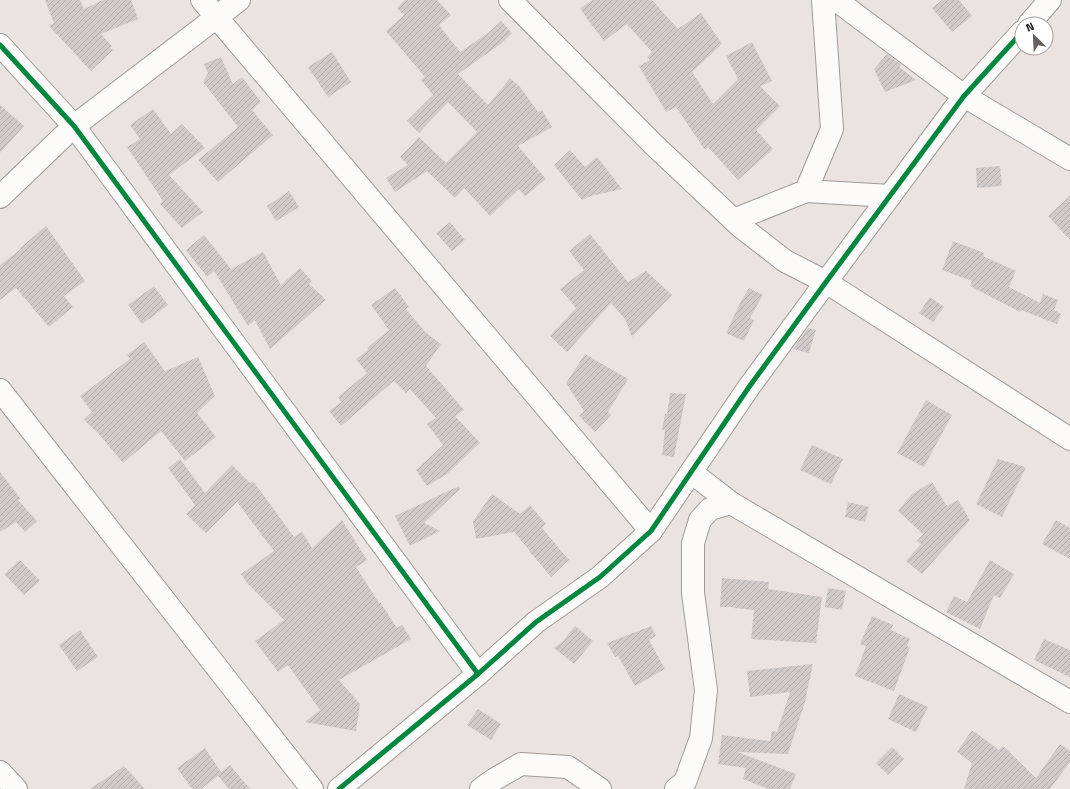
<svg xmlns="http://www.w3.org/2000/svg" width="1070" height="789" font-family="'Titillium Web',sans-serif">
	<defs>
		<pattern id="building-hatch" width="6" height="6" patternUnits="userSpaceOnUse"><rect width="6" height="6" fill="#d0cac8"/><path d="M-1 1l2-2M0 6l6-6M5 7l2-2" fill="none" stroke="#b2adab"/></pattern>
	</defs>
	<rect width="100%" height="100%" fill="#ebe3e0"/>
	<g fill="url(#building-hatch)">
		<path d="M45,0H80L84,9L103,0H131L138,19L101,34L112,46L110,48L113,50L91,71L49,26L54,23Z"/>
		<path d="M405,0H437L451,15L439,25L460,52L488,33L501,21L512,33L502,43L458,74L488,105L510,78L520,87L538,112L542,110L552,127L518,146L546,179L525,196L519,189L490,216L464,188L455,198L427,171L395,192L386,178L408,165L400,157L419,137L446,163L477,132L448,102L419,133L407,121L433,95L421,80L425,77L386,31L404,15L397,8Z"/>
		<path d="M593,0H652L678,29L701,13L722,44L692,72L713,104L738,79L726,56L752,42L772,81L760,86L780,106L756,130L773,149L738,180L708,147L705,150L676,107L666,112L639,66L650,60L647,57L652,52L627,24L604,41L588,20L580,8Z"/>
		<path d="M942,0H959L972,16L952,32L932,8Z"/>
		<path d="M332,52L351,82L328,97L308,67Z"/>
		<path d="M887,54L901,65L899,67L916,80L885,92L874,69Z"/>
		<path d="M221,57L233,84L242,77L261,102L252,110L273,135L218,182L198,160L238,127L203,82L208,73L204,64Z"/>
		<path d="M0,105L24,126L0,153Z"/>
		<path d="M153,109L171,134L182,124L205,148L169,175L203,212L182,228L160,204L163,201L127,147L140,139L130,125Z"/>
		<path d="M570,150L585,167L597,157L622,189L591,196L582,200L554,165Z"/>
		<path d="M1000,166L1002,186L977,188L976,168Z"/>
		<path d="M289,191L299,207L276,221L267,206Z"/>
		<path d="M1070,196V240L1048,216Z"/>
		<path d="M450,222L465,240L452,251L436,233Z"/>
		<path d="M46,226L85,281L64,296L73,307L49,327L16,288L0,300V265L21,249L20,248Z"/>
		<path d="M590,234L628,282L646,271L672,295L632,337L625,319L611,303L567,352L550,336L576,308L560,289L584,270L569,251Z"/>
		<path d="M204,235L231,269L263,252L281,285L300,268L312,281L309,284L326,300L270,349L255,320L248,326L214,271L207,277L186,250Z"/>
		<path d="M953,241L984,253L983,256L1016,271L1009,287L1040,303L1043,294L1058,300L1054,310L1061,314L1057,324L1021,310L1020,312L970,286L972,281L942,270Z"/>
		<path d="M154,286L168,305L142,324L128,305Z"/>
		<path d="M395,288L409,307L406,309L425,332L441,344L426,366L464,410L455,416L480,443L447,474L427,486L416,470L443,445L427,424L436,418L410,389L406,393L394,381L341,426L329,411L341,402L338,397L367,373L356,359L368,350L367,348L389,330L371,305Z"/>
		<path d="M749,288L763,295L750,318L754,320L744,341L726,333L740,303Z"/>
		<path d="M930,297L944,307L933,322L919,313Z"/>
		<path d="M808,328L816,330L809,353L793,349L794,347Z"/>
		<path d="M144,342L165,371L198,357L215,396L197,413L216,437L185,461L161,431L123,463L98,433L84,420L92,412L80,396L130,359L127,355Z"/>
		<path d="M585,354L628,379L608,412L611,415L595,432L579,416L584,411L566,383Z"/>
		<path d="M670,393L686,394L674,457L662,455L665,430H662L665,414H667Z"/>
		<path d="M926,400L952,415L924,467L897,453Z"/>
		<path d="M812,445L843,459L831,484L800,470Z"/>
		<path d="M180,459L205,493L232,465L250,483L253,481L294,537L302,532L312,548L342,520L367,560L356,567L379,603L380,602L397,628L402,625L411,639L339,680L360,704L356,731L305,722L320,710L288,665L278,672L255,641L284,620L247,583L241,574L274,551L237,502L206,533L186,514L195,505L168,468Z"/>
		<path d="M998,459L1026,467L1002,517L976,504Z"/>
		<path d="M0,472L21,499L18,500L37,521L25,532L16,522L0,532Z"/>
		<path d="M932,482L947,506L958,500L970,520L922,574L906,561L921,544L917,541L923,534L898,511L912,494Z"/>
		<path d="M459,486L460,489L424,523L440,531L410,546L395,516Z"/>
		<path d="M492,494L520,514L530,505L546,524L542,528L569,560L551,577L530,552V551L514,532L476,539L473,521Z"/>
		<path d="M848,502L869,507L865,522L845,517Z"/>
		<path d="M1056,520L1070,528V559L1042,544Z"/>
		<path d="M20,560L40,581L24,595L4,574Z"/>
		<path d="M990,560L1014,574L1000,598L994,595L980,629L946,612L954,596L967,602Z"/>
		<path d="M722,578L769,582L768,589L822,597L816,643L751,639L754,610L734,608V607H720Z"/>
		<path d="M828,588L846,591L842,610L825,607Z"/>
		<path d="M872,616L893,625L891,630L910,639L907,646L910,647L894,691L855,676L866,646L860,644Z"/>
		<path d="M575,626L593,641L574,664L554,648L563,641Z"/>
		<path d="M651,626L656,636L649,640L665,669L635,686L618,656L615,657L607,643Z"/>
		<path d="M80,630L98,657L77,671L59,645Z"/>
		<path d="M1044,639L1070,650V677L1034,660Z"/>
		<path d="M813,664L806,696H807L788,754L737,752L796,774L790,789H768L743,779L746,768L718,764L722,735L770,741L772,731L777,732L790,692L750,697L747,671Z"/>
		<path d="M899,694L928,707L916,732L888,719Z"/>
		<path d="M478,709L501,724L491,740L467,725Z"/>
		<path d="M972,730L999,750L1003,746L1036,778L1060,744L1070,751V762L1050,789H964L972,763L957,752Z"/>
		<path d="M892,747L904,759L888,775L876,763Z"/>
		<path d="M205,748L221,772L230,765L250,789H229L218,776L201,789H192L177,768Z"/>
		<path d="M124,766L145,789H90Z"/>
	</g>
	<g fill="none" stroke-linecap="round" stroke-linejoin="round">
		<defs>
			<g id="street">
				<path d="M202,0L651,531"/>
				<path d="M510,0L654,145L740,226L785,261L826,282L1070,439"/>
				<path d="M836,0L964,96L1070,159"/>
				<path d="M1029,24L1050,0"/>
				<path d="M0,45L74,126L478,674"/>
				<path d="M806,191L890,196"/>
				<path d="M0,197L74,126L239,0"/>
				<path d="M734,220L806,191L832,129L823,0"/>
				<path d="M0,390L312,789"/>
				<path d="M691,472L731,503L1070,702"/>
				<path d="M0,772L16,789"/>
				<path d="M339,789L478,674L536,622L600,577L651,531L749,387L826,282L964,96L1022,32"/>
				<path d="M481,789L495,779L521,764L568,767L600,789"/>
				<path d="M676,789L685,782L701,738L706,690L693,593V543L700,520L710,509L731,503"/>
			</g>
		</defs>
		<use href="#street" stroke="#a09a97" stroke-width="24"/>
		<use href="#street" stroke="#fcfbfa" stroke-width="22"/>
		<defs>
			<g id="cycleway">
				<path d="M0,45L74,126L478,674"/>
				<path d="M339,789L478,674L536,622L600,577L651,531L749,387L826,282L964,96L1022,32"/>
			</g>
		</defs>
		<use href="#cycleway" stroke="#fff" stroke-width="8"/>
		<use href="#cycleway" stroke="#00873e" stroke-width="5"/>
	</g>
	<g transform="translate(1034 36) rotate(336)"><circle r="19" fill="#ffffff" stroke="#a5a3a2"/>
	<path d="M0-3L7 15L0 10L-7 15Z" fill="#655f5d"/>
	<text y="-6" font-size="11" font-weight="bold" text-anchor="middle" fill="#1d1816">N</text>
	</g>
</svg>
